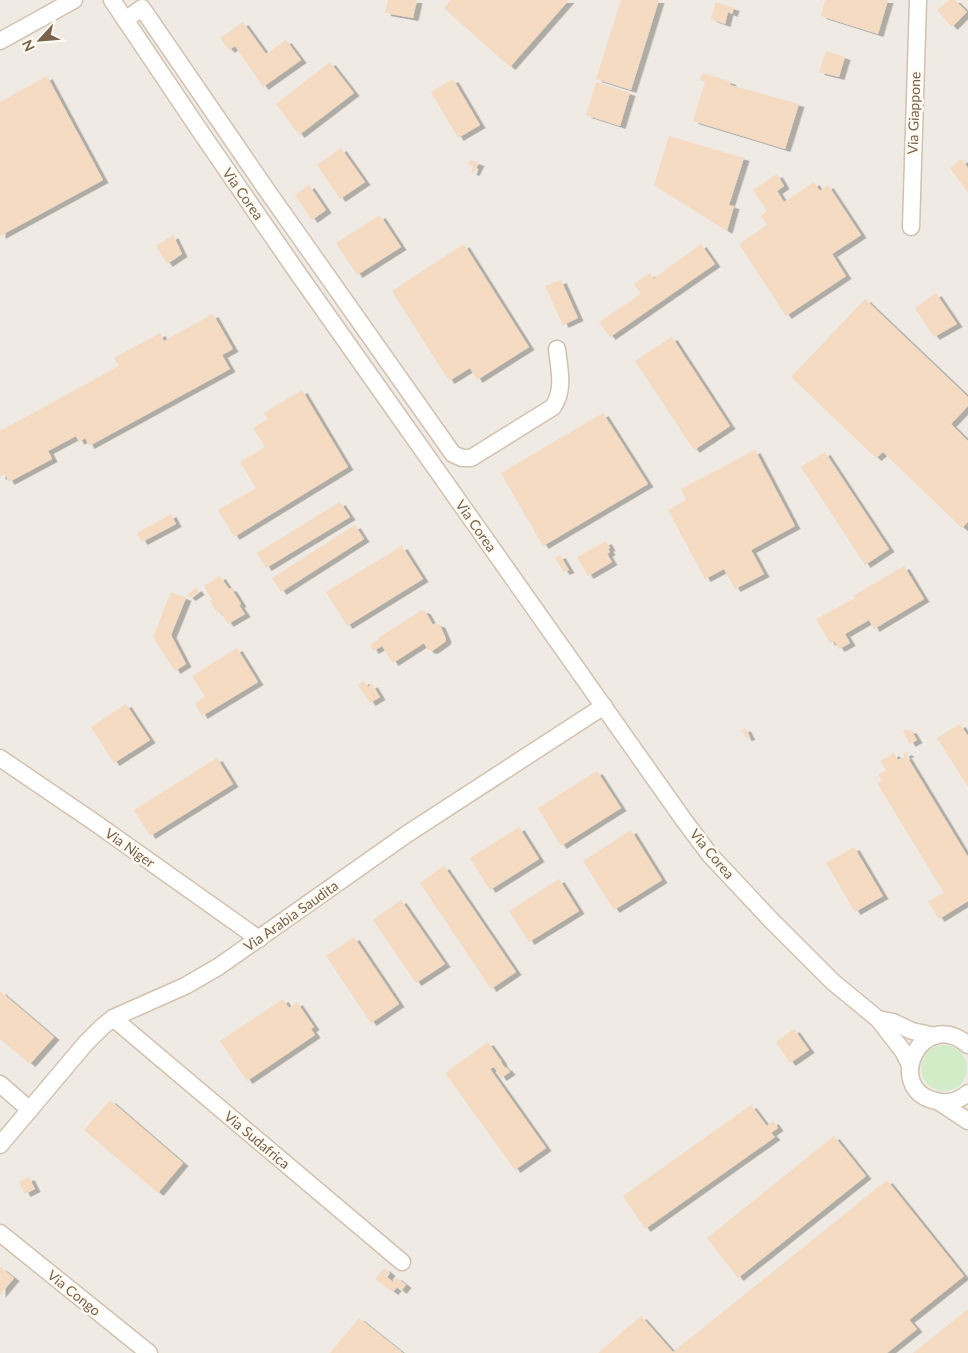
<svg xmlns="http://www.w3.org/2000/svg" width="968" height="1353" font-family="Lato,sans-serif">
	<defs>
		<filter id="shadow"><feDropShadow dx="5.5" dy="3" stdDeviation="0" flood-color="#0004"/></filter>
	</defs>
	<rect width="100%" height="100%" fill="#fdf8eb"/>
	<rect fill="#efeae3" x="0" y="0" width="968" height="1353"/>
	<circle fill="#d3ecc8" cx="944" cy="1068" r="23"/>
	<g fill="#f4dbc2" filter="url(#shadow)">
		<path d="M388,0H417L413,18L385,13Z"/>
		<path d="M451,0H569L510,67L444,8Z"/>
		<path d="M621,0H659L631,90L596,79Z"/>
		<path d="M825,0H888L878,34L821,16Z"/>
		<path d="M949,0H955L967,12L952,27L937,10Z"/>
		<path d="M716,2L734,8L732,14L728,12L725,24L711,19Z"/>
		<path d="M243,22L266,54L286,40L301,60L263,87L235,46L229,50L220,38Z"/>
		<path d="M826,51L845,57L839,77L819,72Z"/>
		<path d="M330,62L354,93L299,135L276,104Z"/>
		<path d="M703,73L731,82L730,85L799,104L785,149L693,121L705,82L700,80Z"/>
		<path d="M47,76L103,180L0,236V102Z"/>
		<path d="M453,79L480,125L458,138L431,92Z"/>
		<path d="M596,82L630,93L620,126L586,115Z"/>
		<path d="M669,136L744,158L729,205L734,206L727,231L654,185Z"/>
		<path d="M341,148L365,182L340,199L317,165Z"/>
		<path d="M962,159L968,168V193L950,168Z"/>
		<path d="M470,160L479,163L474,173L471,172L473,166L468,164Z"/>
		<path d="M777,174L784,186L777,191L784,202L814,182L820,191L828,185L861,235L832,254L846,276L786,316L739,244L767,225L761,216L767,211L753,190Z"/>
		<path d="M309,185L326,210L312,220L295,195Z"/>
		<path d="M380,215L401,247L357,275L336,243Z"/>
		<path d="M173,235L182,254L167,264L156,246Z"/>
		<path d="M464,244L529,347L477,380L470,368L449,381L392,291Z"/>
		<path d="M701,244L715,264L610,337L599,322L641,294L634,284L650,273L653,279Z"/>
		<path d="M561,280L578,318L563,325L545,286Z"/>
		<path d="M936,293L957,324L934,337L915,308Z"/>
		<path d="M865,299L968,397V406L951,424L968,441V522L962,528L883,452L876,458L791,377Z"/>
		<path d="M213,314L233,349L222,355L230,369L89,446L85,438L79,442L76,436L48,451L52,459L9,482L5,474L0,477V431L119,366L114,358L160,333L164,341Z"/>
		<path d="M672,337L730,426L694,450L635,361Z"/>
		<path d="M302,390L348,467L234,537L218,510L256,488L240,462L265,447L253,428L268,419L264,413Z"/>
		<path d="M603,413L648,484L543,546L501,473Z"/>
		<path d="M755,450L795,526L751,550L764,574L735,589L724,569L705,579L668,510L686,500L681,489Z"/>
		<path d="M825,452L889,549L865,565L801,467Z"/>
		<path d="M340,502L350,517L266,568L257,553Z"/>
		<path d="M171,514L176,524L142,542L137,533Z"/>
		<path d="M355,525L364,539L281,592L272,578Z"/>
		<path d="M606,541L610,548L608,549L610,552L607,554L612,562L588,576L577,557Z"/>
		<path d="M402,546L423,579L347,626L326,592Z"/>
		<path d="M560,555L569,570L564,572L555,558Z"/>
		<path d="M904,566L924,599L874,629L869,620L845,634L850,643L839,649L834,641L830,643L816,619L855,598L853,596Z"/>
		<path d="M220,576L229,589L231,588L241,604L239,605L245,614L228,624L220,611L217,613L210,601L212,600L204,586Z"/>
		<path d="M196,588L199,592L190,598L187,595Z"/>
		<path d="M171,592L186,598L171,635L186,664L175,671L153,637Z"/>
		<path d="M422,610L425,611L433,625L435,623L440,625L446,639L445,642L432,651L428,650L424,643L393,663L382,646L373,651L370,645L379,639L378,638Z"/>
		<path d="M237,648L258,682L202,716L195,703L205,697L192,676Z"/>
		<path d="M364,681L368,687L372,684L380,697L370,703L358,685Z"/>
		<path d="M126,704L150,740L114,763L91,727Z"/>
		<path d="M960,724L968,736V787L937,738Z"/>
		<path d="M745,728L750,737L746,738L742,730Z"/>
		<path d="M907,729L909,731L911,730L917,740L910,744L903,731Z"/>
		<path d="M906,752L909,754L906,755L968,857V901L939,919L928,901L944,893L877,783L882,781L878,774L886,770L880,761L894,753L898,760L905,756L903,754Z"/>
		<path d="M217,758L233,784L150,836L134,810Z"/>
		<path d="M597,771L621,808L561,846L538,808Z"/>
		<path d="M519,827L539,859L490,890L470,858Z"/>
		<path d="M631,830L662,880L614,910L583,861Z"/>
		<path d="M854,847L883,896L855,912L826,863Z"/>
		<path d="M444,866L516,972L491,989L420,883Z"/>
		<path d="M559,879L579,911L529,942L509,911Z"/>
		<path d="M401,900L445,964L416,983L373,920Z"/>
		<path d="M354,937L399,1004L371,1023L326,956Z"/>
		<path d="M0,991L54,1037L30,1064L0,1039Z"/>
		<path d="M283,999L289,1008L297,1002L314,1027L311,1029L315,1035L247,1081L220,1041Z"/>
		<path d="M794,1029L809,1050L790,1063L776,1042Z"/>
		<path d="M488,1042L502,1062H501L505,1068L506,1067L510,1072L501,1078L494,1067L490,1069L546,1148L515,1170L445,1073Z"/>
		<path d="M110,1100L183,1163L158,1193L84,1130Z"/>
		<path d="M751,1105L767,1126L773,1121L778,1128L771,1133L775,1137L645,1229L623,1196Z"/>
		<path d="M834,1136L866,1176L738,1278L707,1238Z"/>
		<path d="M29,1177L35,1189L25,1194L19,1182Z"/>
		<path d="M887,1180L964,1276L909,1320L917,1329L887,1353H598L641,1316L673,1352Z"/>
		<path d="M0,1267L14,1278L0,1295Z"/>
		<path d="M384,1268L390,1273L387,1277L393,1282L396,1277L406,1285L401,1291L397,1287L393,1292L375,1279Z"/>
		<path d="M968,1309V1353H913Z"/>
		<path d="M359,1318L403,1353H330Z"/>
	</g>
	<g fill="none" stroke-linecap="round" stroke-linejoin="round">
		<defs>
			<g id="minor">
				<path d="M112,0L202,134L297,272L683,819L710,855L771,920L833,982L878,1019L903,1051L910,1065"/>
				<path d="M125,20L142,8L266,189L453,454L462,458H471L553,407C565,389 559,369 557,349"/>
				<path d="M0,41L74,0"/>
				<path d="M911,227L918,0"/>
				<path d="M0,758L94,822L259,939"/>
				<path d="M113,1018L402,1262"/>
				<path d="M878,1019L893,1022L912,1031L935,1036"/>
				<path d="M968,1045C922,1005 882,1089 936,1101C947,1104 959,1101 968,1093"/>
				<path d="M0,1084L30,1110"/>
				<path d="M941,1103L968,1121"/>
				<path d="M0,1145L85,1044L102,1027L113,1018L185,986L218,967L407,834L604,706"/>
				<path d="M0,1233L149,1353"/>
			</g>
		</defs>
		<use href="#minor" stroke="#d1c1af" stroke-width="19"/>
		<use href="#minor" stroke="#fff" stroke-width="16"/>
	</g>
	<g text-anchor="middle" stroke-width="5" stroke-linejoin="round" paint-order="stroke">
		<g font-size="14" fill="#7a614c" stroke="#fffbf2">
			<text transform="translate(914 113) rotate(-88)" y="5">Via Giappone</text>
			<text transform="translate(243 194) rotate(55)" y="5">Via Corea</text>
			<text transform="translate(476 526) rotate(55)" y="5">Via Corea</text>
			<text transform="translate(130 848) rotate(35)" y="5">Via Niger</text>
			<text transform="translate(712 854) rotate(50)" y="5">Via Corea</text>
			<text transform="translate(291 916) rotate(-35)" y="5">Via Arabia Saudita</text>
			<text transform="translate(257 1140) rotate(40)" y="5">Via Sudafrica</text>
			<text transform="translate(74 1293) rotate(39)" y="5">Via Congo</text>
		</g>
	</g>
	<g transform="translate(40 40) rotate(244)" stroke="#fffbf2" stroke-width="4" paint-order="stroke">
	<path d="M0-4L9 19L0 12L-9 19Z" fill="#7a614c"/>
	<text y="-8" font-size="14" font-weight="bold" text-anchor="middle" fill="#7a614c">N</text>
	</g>
</svg>
